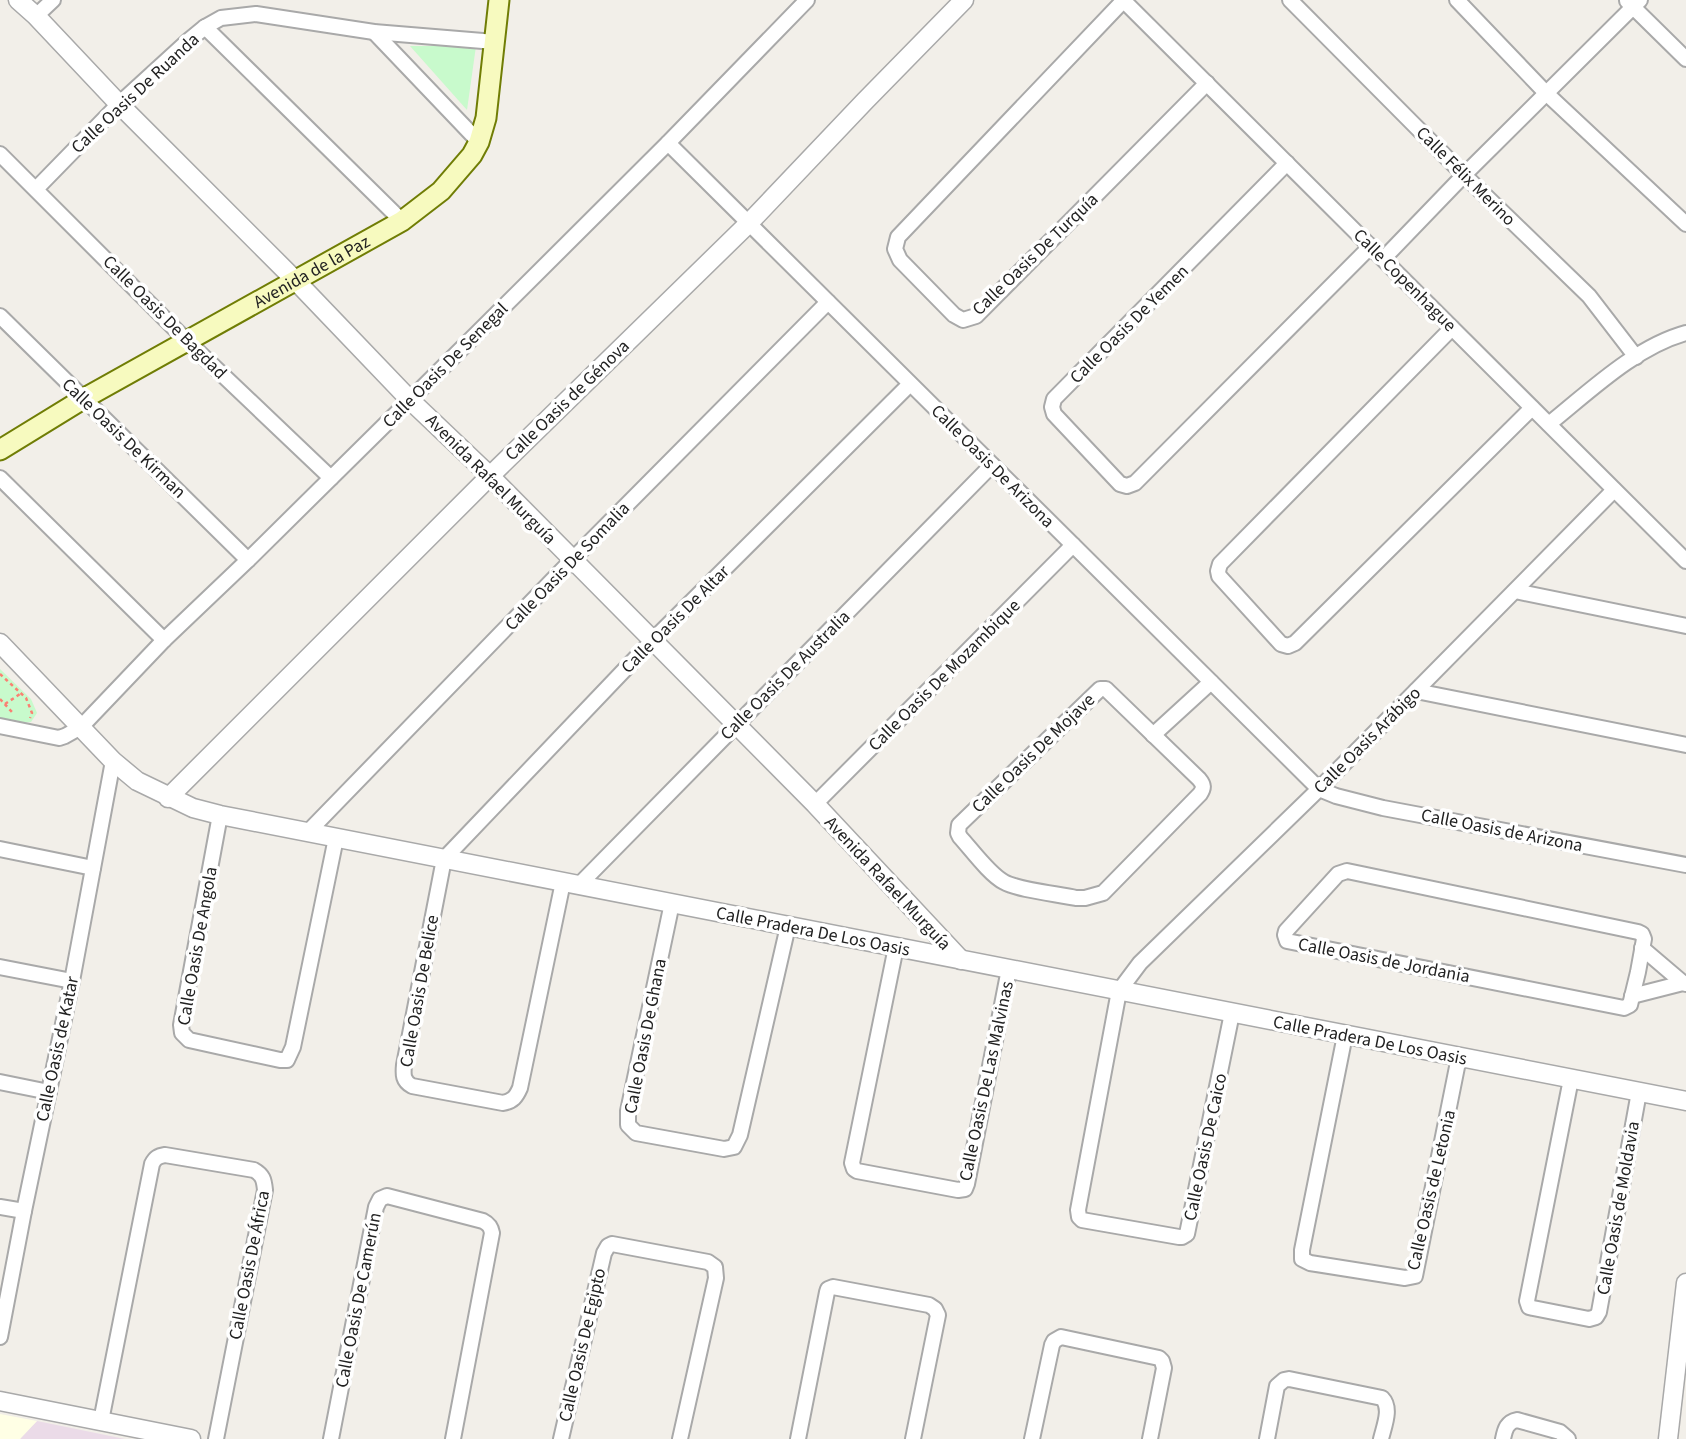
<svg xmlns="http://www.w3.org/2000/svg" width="1686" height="1439" font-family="'Source Sans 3',sans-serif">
	<rect width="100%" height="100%" fill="#f2efe9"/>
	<path fill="#ebdbe8" d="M37,1421L125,1439H20Z"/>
	<path fill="#ffffe5" d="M0,1414L37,1421L20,1439H0Z"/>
	<g fill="#c8facc">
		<path d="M410,46H476L467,110Z"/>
		<path d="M0,669L31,699L37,713L31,722L18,723L0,720Z"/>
	</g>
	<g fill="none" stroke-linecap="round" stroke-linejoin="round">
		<defs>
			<g id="minor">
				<path d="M1123,0L1686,561"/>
				<path d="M1124,0L898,237L895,249L900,260L954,315L963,320L976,316L1207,83"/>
				<path d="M1290,0L1464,175L1589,296L1636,357"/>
				<path d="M1457,0L1546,93L1686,224"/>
				<path d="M1627,1L1686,59"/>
				<path d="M36,16L53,0"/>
				<path d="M205,27L402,221"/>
				<path d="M374,32L479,142"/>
				<path d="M668,143L1319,789L1336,796L1383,808L1686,865"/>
				<path d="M0,154L188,342L331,478"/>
				<path d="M1287,163L1054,399L1052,407L1054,414L1120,484L1127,486L1135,483L1371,246"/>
				<path d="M36,189L119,104L188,41L205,27L221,18L256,14L374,32L495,42"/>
				<path d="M1384,258L1464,175L1640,0"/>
				<path d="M0,316L248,560"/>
				<path d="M1452,328L1220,564L1218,571L1219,576L1281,644L1288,646L1295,643L1532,408"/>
				<path d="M1549,424C1589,392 1635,347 1686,333"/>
				<path d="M0,478L164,640"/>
				<path d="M1515,591L1686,626"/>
				<path d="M1100,689H1106L1109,692L1199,779C1204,785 1204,788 1200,794L1103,893L1085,898H1076C1058,894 1018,890 1004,882C990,875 971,849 960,837L958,833L959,825Z"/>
				<path d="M1416,691L1686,745"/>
				<path d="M0,726L59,738L65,736L81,727L164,640L248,560L410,400L668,143L807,0"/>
				<path d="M1153,735L1211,682"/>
				<path d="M815,804L1073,545"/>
				<path d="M220,815L181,1025L182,1033L189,1040L280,1060H287L293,1047L336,838"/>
				<path d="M308,832L572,560L828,302"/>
				<path d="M0,849L93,868"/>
				<path d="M1347,871L1638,932L1642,934L1644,939L1638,972L1630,1005L1624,1008L1287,941L1285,935L1286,931L1338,874Z"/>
				<path d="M563,882L520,1088C516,1097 513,1101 503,1103L412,1086C403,1081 403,1075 404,1065L444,859L652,641L910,384"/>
				<path d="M579,885L992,465"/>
				<path d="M672,903L628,1111V1125L636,1133L724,1149L734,1147L740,1135L788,926"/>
				<path d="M896,947L852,1163L854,1169L857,1171L958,1190L965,1189L967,1184L1009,969"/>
				<path d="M1642,948L1683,983"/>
				<path d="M0,967L72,981"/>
				<path d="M1632,996L1683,983L1686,984"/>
				<path d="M1232,1013L1187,1234L1182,1237H1179L1082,1220L1079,1217L1078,1210L1119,991L1140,963L1319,789L1614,490"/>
				<path d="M1345,1035L1302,1250V1259L1310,1263L1405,1278L1415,1276L1459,1057"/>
				<path d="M1571,1079L1527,1301L1529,1307L1533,1308L1589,1319L1596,1317L1599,1312L1639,1092"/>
				<path d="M0,1082L49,1092"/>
				<path d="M0,1207L24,1211"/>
				<path d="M0,1337L24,1211L72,981L113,761"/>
				<path d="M101,1421L152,1164C155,1158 158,1156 165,1155L254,1170C263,1175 264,1180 265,1190L216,1439"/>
				<path d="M331,1439L376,1207L380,1199L387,1196L483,1221C489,1224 491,1227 492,1233L453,1439"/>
				<path d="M561,1439L604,1253L608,1246L612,1244L708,1262L715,1267L716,1278L680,1439"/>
				<path d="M798,1439L827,1292L828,1289L833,1287L929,1305L935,1309L938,1315L913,1439"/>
				<path d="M1032,1439L1052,1345L1054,1341L1061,1337L1159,1358L1162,1361L1164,1368L1150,1439"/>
				<path d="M1267,1439L1277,1386L1284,1380L1289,1379L1382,1398C1392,1408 1384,1426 1381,1439"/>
				<path d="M1503,1439C1505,1429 1507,1422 1517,1420L1560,1432L1568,1439"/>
			</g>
			<g id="tertiary">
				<path d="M18,0L36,16L119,104L296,281L410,400L490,476L815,804L961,960"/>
				<path d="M0,643L113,761L137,781L193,808L220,815L1686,1101"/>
				<path d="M168,798L490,476L749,223L865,101L964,0"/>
				<path d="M0,1401L191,1439"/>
				<path d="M1668,1439L1686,1283"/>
			</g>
			<g id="secondary">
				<path id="s1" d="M0,450L83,399L402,221L441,191L472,155L479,142L486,118L499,0"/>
			</g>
		</defs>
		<use href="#minor" stroke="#a9a9a9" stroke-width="18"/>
		<use href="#tertiary" stroke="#a9a9a9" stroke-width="21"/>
		<use href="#secondary" stroke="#707d05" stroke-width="23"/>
		<g stroke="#fa8072" stroke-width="2.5" stroke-dasharray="3.5 3.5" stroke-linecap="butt">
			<path d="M0,674L26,698L32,713L30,718"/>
			<path d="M0,699L12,712"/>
			<path d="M5,704L20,694"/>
		</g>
		<use href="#minor" stroke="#fff" stroke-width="14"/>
		<use href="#tertiary" stroke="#fff" stroke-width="18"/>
		<use href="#secondary" stroke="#f7fabf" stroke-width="19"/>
	</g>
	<g text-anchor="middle" stroke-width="7" stroke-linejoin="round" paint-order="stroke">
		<g font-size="18" fill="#222" stroke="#fff">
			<text transform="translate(135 93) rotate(-43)" y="6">Calle Oasis De Ruanda</text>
			<text transform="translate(1466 176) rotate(45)" y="6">Calle Félix Merino</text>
			<text transform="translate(1035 254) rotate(-44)" y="6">Calle Oasis De Turquía</text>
			<text dy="6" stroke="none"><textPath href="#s1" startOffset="359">Avenida de la Paz</textPath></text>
			<text transform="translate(1405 280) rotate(45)" y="6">Calle Copenhague</text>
			<text transform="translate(165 317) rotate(45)" y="6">Calle Oasis De Bagdad</text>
			<text transform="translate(1129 324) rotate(-45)" y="6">Calle Oasis De Yemen</text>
			<text transform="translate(445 365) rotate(-45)" y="6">Calle Oasis De Senegal</text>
			<text transform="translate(567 400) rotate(-44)" y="6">Calle Oasis de Génova</text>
			<text transform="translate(124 438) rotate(44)" y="6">Calle Oasis De Kirman</text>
			<text transform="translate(993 466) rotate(45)" y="6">Calle Oasis De Arizona</text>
			<text transform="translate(491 479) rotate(45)" y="6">Avenida Rafael Murguía</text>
			<text transform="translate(567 566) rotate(-46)" y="6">Calle Oasis De Somalia</text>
			<text transform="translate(675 619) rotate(-45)" y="6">Calle Oasis De Altar</text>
			<text transform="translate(785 675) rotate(-45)" y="6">Calle Oasis De Australia</text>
			<text transform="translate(944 675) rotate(-45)" y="6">Calle Oasis De Mozambique</text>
			<text transform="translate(1367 740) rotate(-45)" y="6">Calle Oasis Arábigo</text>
			<text transform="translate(1033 753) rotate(-44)" y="6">Calle Oasis De Mojave</text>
			<text transform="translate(1502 830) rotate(11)" y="6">Calle Oasis de Arizona</text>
			<text transform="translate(888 883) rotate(47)" y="6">Avenida Rafael Murguía</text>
			<text transform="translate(813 931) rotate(11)" y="6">Calle Pradera De Los Oasis</text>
			<text transform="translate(197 946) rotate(-80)" y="6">Calle Oasis De Angola</text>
			<text transform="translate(1384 960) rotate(11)" y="6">Calle Oasis de Jordania</text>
			<text transform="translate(419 991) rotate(-80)" y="6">Calle Oasis De Belice</text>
			<text transform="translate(645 1036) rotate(-79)" y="6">Calle Oasis De Ghana</text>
			<text transform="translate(1370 1040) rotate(11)" y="6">Calle Pradera De Los Oasis</text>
			<text transform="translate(57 1049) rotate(-78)" y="6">Calle Oasis de Katar</text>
			<text transform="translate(986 1081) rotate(-78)" y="6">Calle Oasis De Las Malvinas</text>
			<text transform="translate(1205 1147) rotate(-78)" y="6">Calle Oasis De Caico</text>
			<text transform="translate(1431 1190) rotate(-77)" y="6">Calle Oasis de Letonia</text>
			<text transform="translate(1618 1208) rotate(-80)" y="6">Calle Oasis de Moldavia</text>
			<text transform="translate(249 1265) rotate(-79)" y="6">Calle Oasis De África</text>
			<text transform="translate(358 1300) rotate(-79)" y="6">Calle Oasis De Camerún</text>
			<text transform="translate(582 1345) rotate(-77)" y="6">Calle Oasis De Egipto</text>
		</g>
	</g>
</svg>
